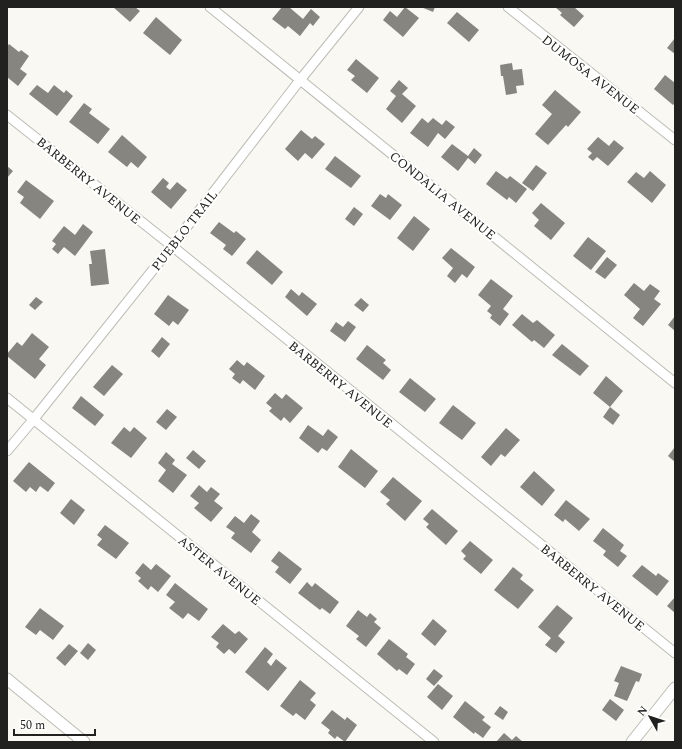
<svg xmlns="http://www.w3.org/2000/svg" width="682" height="749" font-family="Spectral,serif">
	<rect width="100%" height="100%" fill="#f9f8f2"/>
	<g fill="#868580">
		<path d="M113,7H135L140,11L130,22Z"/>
		<path d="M282,7H289L303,19L311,9L320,17L313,26L310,23L300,36L288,26L285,29L272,19Z"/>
		<path d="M405,7L419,18L403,37L383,20L390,11L397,17Z"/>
		<path d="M421,7H435L433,12Z"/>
		<path d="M555,7H574L584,16L574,27L560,15L562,13Z"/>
		<path d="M457,12L479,30L469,42L447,23Z"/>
		<path d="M156,17L182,40L170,55L143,33Z"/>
		<path d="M675,38V54L667,48Z"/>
		<path d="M9,44L19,52L21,50L29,56L20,69L27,74L18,86L7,77V47Z"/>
		<path d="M356,59L379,78L367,93L351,80L355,76L347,70Z"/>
		<path d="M512,63L513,70L522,69L524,85L516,86L517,93L506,95L503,76H501L500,65Z"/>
		<path d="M665,75L675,83V103L673,105L654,89Z"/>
		<path d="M399,80L408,88L402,94L416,106L402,123L386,109L396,96L390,91Z"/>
		<path d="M37,85L48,93L54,85L64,93L66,90L73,96L57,116L29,94Z"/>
		<path d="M555,90L581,112L568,127L566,125L548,145L535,134L552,114L542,105Z"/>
		<path d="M84,103L92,109L89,113L110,129L98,144L69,122Z"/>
		<path d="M422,118L428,123L433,118L442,125L446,120L455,127L445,139L438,133L428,147L410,133Z"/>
		<path d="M301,130L312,139L315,136L325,144L312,159L305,153L298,161L285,149Z"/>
		<path d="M122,135L147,157L138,168L131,162L127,167L108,152Z"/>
		<path d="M598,137L609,146L614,140L624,148L608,166L597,157L593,161L588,157L592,153L587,149Z"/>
		<path d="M452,144L468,156L474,148L482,155L475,164L468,158L458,171L441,157Z"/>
		<path d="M335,156L361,176L351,188L325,169Z"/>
		<path d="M536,165L547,173L533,191L522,183Z"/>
		<path d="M7,166L13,171L7,178Z"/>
		<path d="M496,171L507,179L510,176L527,189L516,203L509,197L507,200L486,184Z"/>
		<path d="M650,171L666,185L652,203L627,182L636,172L644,178Z"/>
		<path d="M163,178L169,183L166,187L170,190L177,182L187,190L171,209L151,192Z"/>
		<path d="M26,180L54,201L40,219L20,203L24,197L17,192Z"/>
		<path d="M380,194L386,198L388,194L402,205L390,220L371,206Z"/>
		<path d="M541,203L565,223L551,240L534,226L539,220L532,213Z"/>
		<path d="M354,207L363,214L354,226L345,219Z"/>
		<path d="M414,216L430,229L413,251L397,238Z"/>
		<path d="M219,222L234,233L236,231L246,239L232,256L223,249L226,245L210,233Z"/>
		<path d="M83,224L93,232L75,256L64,247L58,254L52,249L56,244L52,241L64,226L75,235Z"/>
		<path d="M588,237L606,251L591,270L573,256Z"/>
		<path d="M451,248L475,267L467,278L462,274L455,283L447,276L453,268L442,258Z"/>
		<path d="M105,249L109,284L91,286L89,264H92L90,251Z"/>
		<path d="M257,250L283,272L272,285L246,263Z"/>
		<path d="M607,257L617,265L605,279L595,272Z"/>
		<path d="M491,279L513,296L503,309L509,314L500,326L490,318L492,315L487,311L491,306L478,295Z"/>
		<path d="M634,283L644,291L650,284L660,291L654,299L661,304L643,326L633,318L640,309L624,295Z"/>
		<path d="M291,289L299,296L302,292L317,304L307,316L285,297Z"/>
		<path d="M168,295L189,310L178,325L173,321L169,326L154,314Z"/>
		<path d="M36,297L43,302L35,310L29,305Z"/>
		<path d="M361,298L369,305L363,312L354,305Z"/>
		<path d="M522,314L533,323L537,320L555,335L544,348L534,340L532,342L512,325Z"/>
		<path d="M675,316V331L668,325Z"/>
		<path d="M348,321L356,327L345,342L330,331L336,322L343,327Z"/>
		<path d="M32,333L49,347L39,359L46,365L35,379L7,356V354L17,342L22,346Z"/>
		<path d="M162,337L170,344L159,358L151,351Z"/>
		<path d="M562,344L589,366L580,376L552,355Z"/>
		<path d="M367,345L386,360L383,363L391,370L383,380L356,359Z"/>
		<path d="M237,360L244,366L247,362L265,376L255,390L243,380L240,384L232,378L235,374L229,369Z"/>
		<path d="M112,365L123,374L104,396L93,387Z"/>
		<path d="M606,376L623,391L610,407L593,393Z"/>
		<path d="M410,378L436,399L425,412L399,392Z"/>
		<path d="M275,393L282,399L286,394L303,408L290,423L284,417L281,421L269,411L272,408L266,403Z"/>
		<path d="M81,396L104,415L95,426L72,408Z"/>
		<path d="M453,405L476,423L462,440L439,423Z"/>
		<path d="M610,407L620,415L613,425L603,417Z"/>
		<path d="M167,409L177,417L166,430L156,422Z"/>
		<path d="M308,425L323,436L328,429L338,437L327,451L322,448L318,453L299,438Z"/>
		<path d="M124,427L130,432L134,427L147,438L131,458L111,443Z"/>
		<path d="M506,428L520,440L505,457L501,454L491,466L481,457Z"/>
		<path d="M675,447V462L668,456Z"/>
		<path d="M351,449L378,471L365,488L338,467Z"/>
		<path d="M193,450L206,461L199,469L186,458Z"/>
		<path d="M166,452L175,460L172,464L187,475L173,493L158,481L166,470L158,463Z"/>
		<path d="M29,462L55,483L48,492L40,486L36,492L30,487L26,492L13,481Z"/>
		<path d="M534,471L555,490L542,506L520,487Z"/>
		<path d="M393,477L422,501L405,521L386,504L390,500L380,492Z"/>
		<path d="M199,485L207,492L211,487L220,494L214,501L223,508L211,522L194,508L199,503L190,496Z"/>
		<path d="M71,499L85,510L74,525L60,513Z"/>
		<path d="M566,500L590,519L579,531L565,519L563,522L554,515Z"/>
		<path d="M432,509L458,531L446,545L426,527L429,524L423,519Z"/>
		<path d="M251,514L260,521L252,532L261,540L251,553L231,538L235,533L226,527L235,516L244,523Z"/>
		<path d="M105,525L129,543L116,559L97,545L102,539L97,535Z"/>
		<path d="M603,528L624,545L620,551L627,556L618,567L603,555L606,551L593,541Z"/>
		<path d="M470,541L493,560L481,574L463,559L466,556L461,551Z"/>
		<path d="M279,551L302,569L290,584L275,572L279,567L271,561Z"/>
		<path d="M143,563L151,570L156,564L171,576L158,592L151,586L148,590L138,581L141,578L135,573Z"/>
		<path d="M642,565L656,576L658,573L669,581L657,596L632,576Z"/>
		<path d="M513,567L523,575L520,579L534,590L518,609L494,590Z"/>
		<path d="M307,582L312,587L315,583L339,602L330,614L322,608L320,610L298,593Z"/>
		<path d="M175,583L208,609L199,621L188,613L183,619L169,608L175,602L166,595Z"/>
		<path d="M675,597V613L667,606Z"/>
		<path d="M557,605L573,618L558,636L565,642L556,653L545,645L551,638L538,627Z"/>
		<path d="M40,608L64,626L53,640L40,630L36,635L25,627Z"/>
		<path d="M358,610L367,617L370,613L377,619L374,622L381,628L366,647L356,639L359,636L346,626Z"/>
		<path d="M433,619L447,631L435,646L421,634Z"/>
		<path d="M223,624L235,634L239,631L248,639L235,654L229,649L224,654L216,647L219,643L211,637Z"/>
		<path d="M389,639L408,654L406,657L415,664L407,675L399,669L397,671L377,654Z"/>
		<path d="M88,643L96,650L88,660L80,653Z"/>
		<path d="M69,644L78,651L65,666L56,658Z"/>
		<path d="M265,647L273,654L267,662L271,666L276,659L287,668L268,691L245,672Z"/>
		<path d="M621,666L642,674L639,682L636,681L627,701L614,696L619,683L614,681Z"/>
		<path d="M434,669L443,676L434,686L426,679Z"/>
		<path d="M300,680L316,693L310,700L316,705L305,720L296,713L293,716L280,706Z"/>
		<path d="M438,684L453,696L442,710L427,697Z"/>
		<path d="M610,699L624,710L616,721L602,710Z"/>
		<path d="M465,701L485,717L482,720L491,727L483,738L475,732L474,734L453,717Z"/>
		<path d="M500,706L508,712L503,720L494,714Z"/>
		<path d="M332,710L345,720L347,717L357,725L345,742L337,736L335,739L328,733L330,730L321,723Z"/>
		<path d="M504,733L512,740L516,736L523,742H496Z"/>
	</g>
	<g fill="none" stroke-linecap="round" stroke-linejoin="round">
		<defs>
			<g id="minor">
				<path d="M210,7L675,383"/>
				<path d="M508,7L675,140"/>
				<path d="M7,115L172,246L675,653"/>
				<path d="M7,398L434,742"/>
				<path d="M7,451L33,420L172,246L300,80L359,7"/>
			</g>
			<g id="tertiary">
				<path d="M7,679L84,742"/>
				<path d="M632,742L675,688"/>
			</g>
		</defs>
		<use href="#minor" stroke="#bcbcb6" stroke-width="11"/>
		<use href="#tertiary" stroke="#bcbcb6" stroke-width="13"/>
		<use href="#minor" stroke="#fff" stroke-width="9"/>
		<use href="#tertiary" stroke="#fff" stroke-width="11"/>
	</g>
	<g text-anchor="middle" stroke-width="4" stroke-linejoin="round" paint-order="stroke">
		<g font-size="13" fill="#21211f" stroke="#fffffe">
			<text transform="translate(591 74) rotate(38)" y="5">DUMOSA AVENUE</text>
			<text transform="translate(89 180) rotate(39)" y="5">BARBERRY AVENUE</text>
			<text transform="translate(443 195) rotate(39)" y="5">CONDALIA AVENUE</text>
			<text transform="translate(184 230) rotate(-52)" y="5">PUEBLO TRAIL</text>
			<text transform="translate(341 384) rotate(39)" y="5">BARBERRY AVENUE</text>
			<text transform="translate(220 570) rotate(39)" y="5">ASTER AVENUE</text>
			<text transform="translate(593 587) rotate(39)" y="5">BARBERRY AVENUE</text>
		</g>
	</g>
	<rect width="682" height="749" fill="none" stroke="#21211f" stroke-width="16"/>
	<g transform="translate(650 717) rotate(309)" stroke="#fffffe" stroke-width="3" paint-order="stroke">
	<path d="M0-3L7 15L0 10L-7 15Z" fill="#21211f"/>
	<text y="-6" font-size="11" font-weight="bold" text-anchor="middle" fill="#21211f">N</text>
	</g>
	<path d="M14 729v6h81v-6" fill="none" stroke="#21211f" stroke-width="2"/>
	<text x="20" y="729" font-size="12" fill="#21211f" stroke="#fffffe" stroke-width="3" paint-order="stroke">50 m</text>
</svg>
